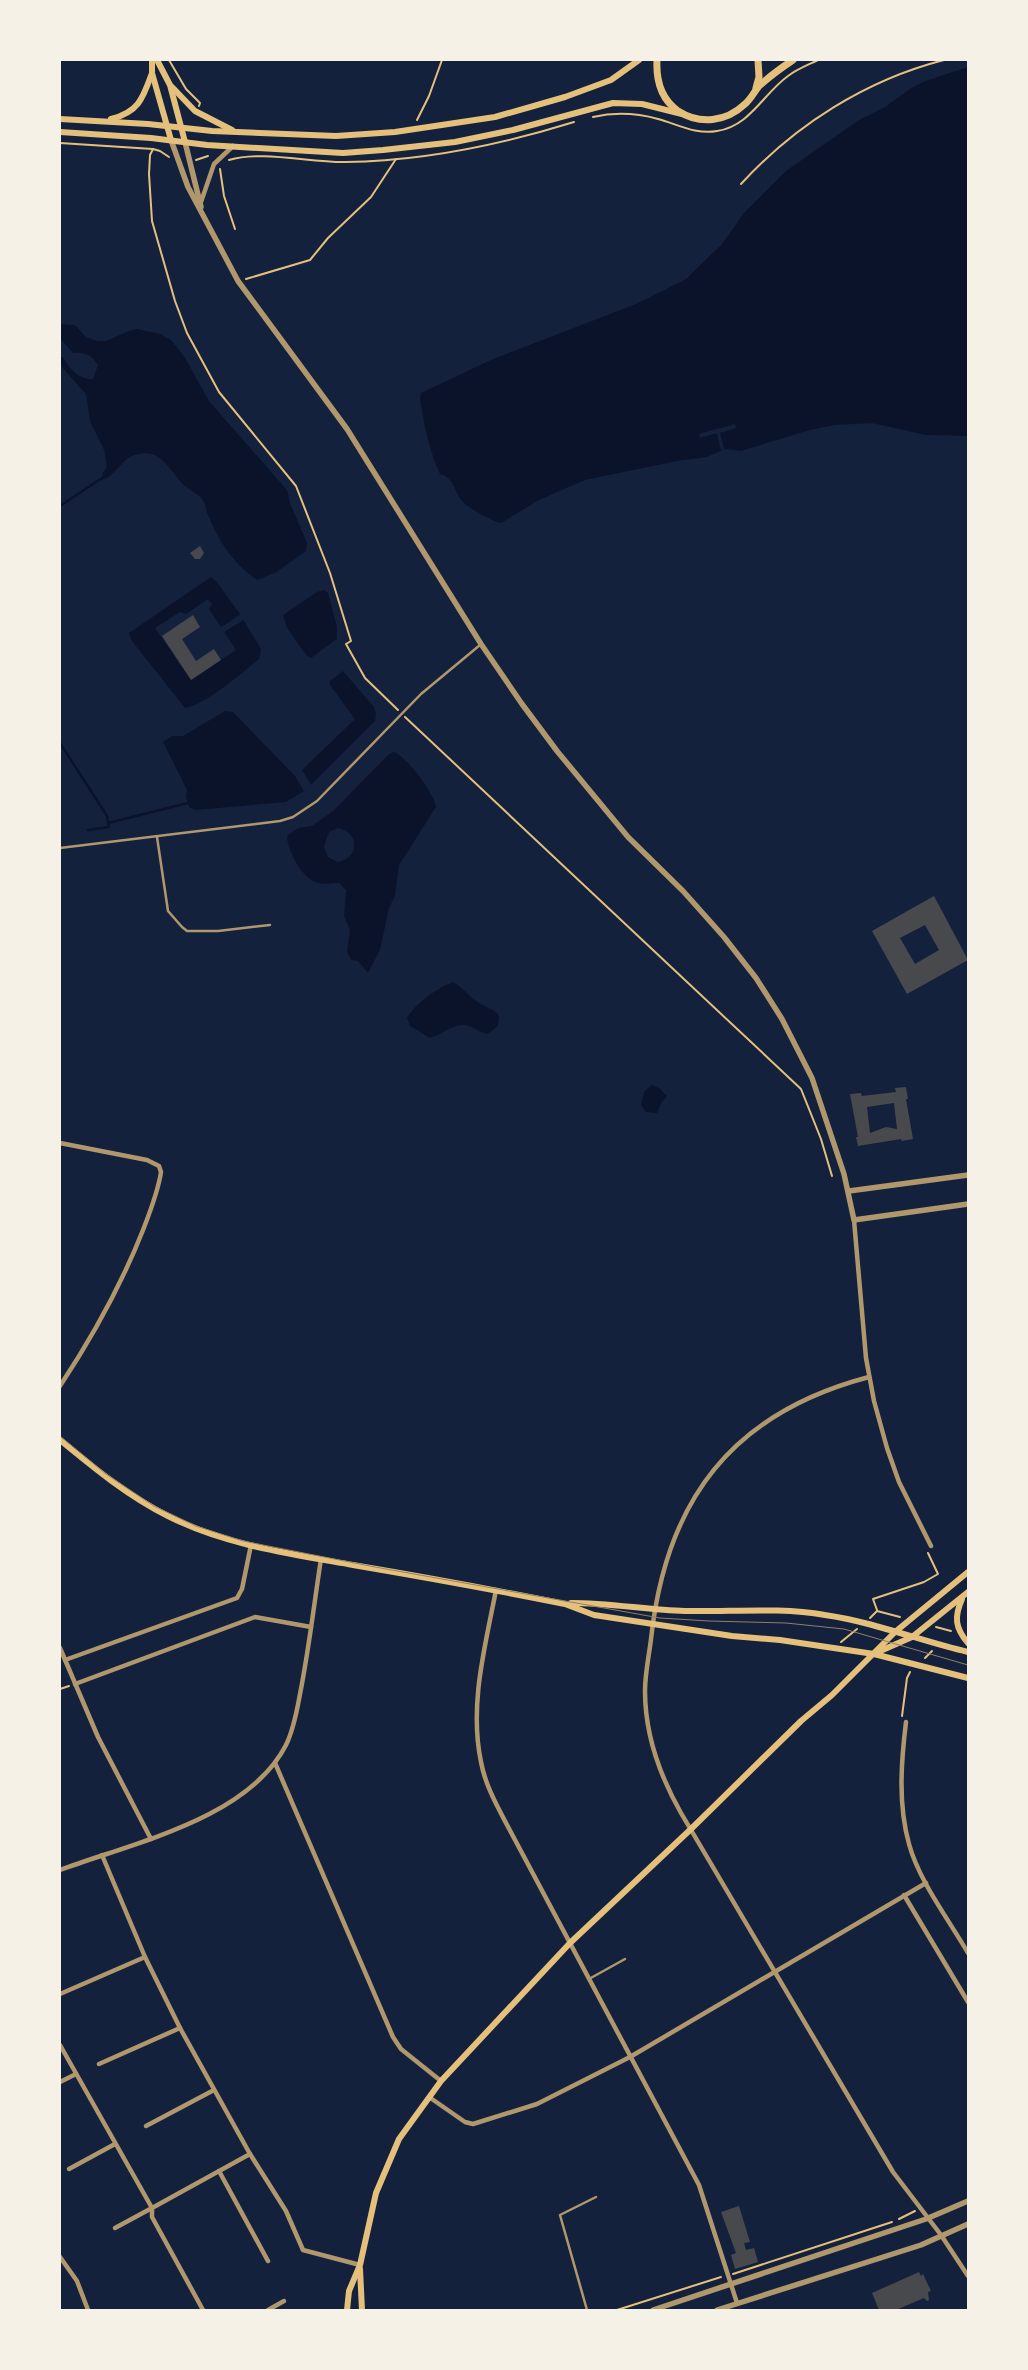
<svg xmlns="http://www.w3.org/2000/svg" width="1028" height="2370" font-family="'Public Sans',sans-serif">
	<rect width="100%" height="100%" fill="#14213d"/>
	<g fill="#0b132b" fill-rule="evenodd">
		<path d="M968,67V436L926,435L872,423L835,425L810,430L741,451L725,449L707,457L677,461L585,480L539,500L501,523C493,522 468,508 462,501C454,492 455,478 440,474C429,450 424,425 420,398L421,393L493,359L636,304L686,279L722,244L744,213L786,171L859,120L885,107L910,89L925,81Z"/>
		<path d="M60,324L75,325L86,337L97,341H106L129,331L137,329L160,334L171,340L184,356L209,401L287,490L290,503L307,543L306,551L275,573L257,580C233,564 218,540 207,513C206,510 206,505 204,502C201,495 192,492 186,487C170,473 162,446 135,455C122,458 116,476 102,480L103,472L107,467L104,450L90,421L86,394L60,365V357H63C69,368 79,380 93,379L98,365C92,355 85,352 73,353L60,338Z"/>
		<path d="M211,577L216,581L240,614L261,649L259,659C242,673 205,705 185,708L132,641L129,633ZM208,599L212,604L209,609L236,650L191,680L155,628L180,612L186,614Z"/>
		<path d="M324,590L328,593L337,627V639L311,658L306,655L287,628L283,615L317,592Z"/>
		<path d="M343,671L374,707L376,714L375,721L311,785L302,770L355,719L330,685V681Z"/>
		<path d="M225,711L233,712L295,776L304,791L286,802L195,810L189,807L186,797L187,790L163,742L172,736H183Z"/>
		<path d="M394,752C406,756 435,794 436,807L399,865L395,896L389,908L380,950L368,973L358,961L351,960L347,951L350,930L344,916L346,890L339,883C332,883 322,885 315,882C302,877 287,850 287,836L298,828L312,826L333,811L389,754ZM338,828C361,833 359,859 337,862L328,857L324,847L329,832Z"/>
		<path d="M453,982C464,988 469,997 479,1003C487,1008 493,1008 499,1016L498,1026L488,1034C478,1033 473,1025 463,1025C453,1024 441,1035 430,1038L410,1026L407,1018C415,1004 437,988 453,982Z"/>
		<path d="M651,1085L659,1088L667,1096L661,1103L657,1113L646,1112L641,1105L644,1092Z"/>
	</g>
	<g fill="#14213d">
		<path d="M735,424L736,428L720,433L724,449L721,450L717,433L700,438L699,434Z"/>
		<path d="M241,614L245,619L224,632L220,628Z"/>
	</g>
	<g fill="none" stroke-linecap="round" stroke-linejoin="round">
		<g stroke="#0b132b" stroke-width="2.5">
			<path d="M60,506L102,478"/>
			<path d="M60,743L107,816L109,827L88,830"/>
			<path d="M108,823L188,803"/>
		</g>
	</g>
	<g fill="#48494c" fill-rule="evenodd">
		<path d="M200,546L204,553L200,559H195L190,553Z"/>
		<path d="M193,615L200,627L182,639L196,661L214,649L221,660L191,680L162,636Z"/>
		<path d="M934,896L968,960L907,994L872,931ZM925,925L939,950L915,964L900,938Z"/>
		<path d="M906,1087L908,1099H906L913,1139L902,1141L901,1139L858,1146L856,1137H858L850,1094L861,1093L862,1096L896,1092L895,1088ZM894,1103L897,1129L886,1127L870,1133L867,1107Z"/>
		<path d="M739,2206L750,2242L744,2243L746,2250L754,2248L758,2262L735,2269L731,2255L736,2253L721,2212Z"/>
		<path d="M919,2272L921,2276L923,2274L931,2291L928,2292L929,2300L927,2301L924,2298L896,2310H879L872,2293Z"/>
	</g>
	<g fill="none" stroke-linecap="round" stroke-linejoin="round">
		<g stroke="#e5c07b" stroke-width="2">
			<path d="M169,60L186,89L200,103L199,106"/>
			<path d="M593,117C615,112 636,113 658,119C677,124 696,135 717,131C750,126 763,94 788,76C797,69 808,65 818,60"/>
			<path d="M417,120L429,96L442,60"/>
			<path d="M60,143L153,149L160,151L169,157"/>
			<path d="M153,149L150,155L149,174L152,221L175,301L187,333L219,392L296,486L330,573L351,641L346,644L365,678L398,710"/>
			<path d="M196,160L208,156"/>
			<path d="M229,160C262,150 311,163 346,162C424,161 500,145 574,122"/>
			<path d="M220,169L224,196L235,229"/>
			<path d="M741,184C795,125 866,80 944,60"/>
			<path d="M246,279L310,260L328,238L371,197L396,159"/>
			<path d="M405,717L801,1089L821,1139L832,1176"/>
			<path d="M877,1610L873,1599L924,1582L938,1574L928,1553"/>
			<path d="M877,1611L900,1617"/>
			<path d="M870,1618L877,1611"/>
			<path d="M936,1627L951,1631"/>
			<path d="M841,1642L857,1629"/>
			<path d="M925,1658L932,1651"/>
			<path d="M60,1689L69,1686"/>
			<path d="M902,1716L907,1678L910,1672"/>
			<path d="M899,2219L915,2211"/>
			<path d="M733,2274L892,2222"/>
			<path d="M617,2310L721,2277"/>
		</g>
		<g stroke="#b1986c" stroke-width="2.5">
			<path d="M157,837L168,911L182,927L187,931H218L270,925"/>
			<path d="M60,848L280,821L293,817L317,801L421,694L480,645"/>
			<path d="M589,1979L625,1959"/>
			<path d="M587,2310L560,2215L596,2197"/>
		</g>
		<g stroke="#b1986c" stroke-width="4.5">
			<path d="M201,202L214,164L233,146"/>
			<path d="M60,1143L147,1160L159,1166L161,1172C158,1192 150,1212 143,1230C121,1286 93,1336 60,1386"/>
			<path d="M854,1220L866,1358L874,1401L887,1448L899,1482L931,1546"/>
			<path d="M869,1377C732,1413 666,1500 651,1639C649,1656 645,1673 645,1691C645,1735 660,1776 681,1813L893,2172L941,2235L968,2276"/>
			<path d="M496,1590C485,1647 469,1705 481,1762C485,1784 496,1804 506,1823L699,2185L737,2303"/>
			<path d="M60,1648L98,1737L151,1839"/>
			<path d="M65,1660L237,1598L242,1589L251,1545"/>
			<path d="M75,1684L255,1617L311,1627"/>
			<path d="M906,1722C901,1763 898,1804 909,1844C919,1881 949,1920 968,1953"/>
			<path d="M275,1763L393,2037L401,2049L441,2081"/>
			<path d="M102,1855L145,1957L180,2028L250,2154L286,2211L303,2250L360,2265"/>
			<path d="M60,1870C132,1843 248,1819 286,1745C294,1729 297,1710 300,1694C309,1649 314,1604 321,1559"/>
			<path d="M904,1895L968,2002"/>
			<path d="M60,1994L145,1957"/>
			<path d="M60,2045L152,2208L250,2154"/>
			<path d="M99,2064L180,2028"/>
			<path d="M60,2082L76,2074"/>
			<path d="M429,2097L465,2122L473,2124L537,2104L630,2057L926,1883"/>
			<path d="M146,2126L214,2090"/>
			<path d="M69,2169L115,2144"/>
			<path d="M219,2171L268,2261"/>
			<path d="M152,2208V2217L203,2310"/>
			<path d="M115,2228L152,2208"/>
			<path d="M60,2257L77,2281L88,2310"/>
			<path d="M268,2310L284,2301"/>
		</g>
		<g stroke="#b1986c" stroke-width="5.5">
			<path d="M171,140L188,187L238,281L347,429L481,644L522,704L557,751L628,837L683,891L724,937L756,978L782,1019L812,1078L844,1174L854,1220L968,1204"/>
			<path d="M185,142L201,207"/>
			<path d="M849,1191L968,1175"/>
			<path d="M653,2310L926,2219L968,2201"/>
			<path d="M717,2310L921,2245L968,2224"/>
		</g>
		<g stroke="#e5c07b" stroke-width="6">
			<path d="M152,60V73L171,140"/>
			<path d="M157,60L170,85L185,142"/>
			<path d="M172,87L195,111L232,130"/>
			<path d="M60,119L148,124L212,131L336,136L395,132L495,117L565,97L611,80L639,60"/>
			<path d="M111,119C139,112 143,98 152,73"/>
			<path d="M60,132L151,138L207,145L343,153L383,150L455,142L513,130L613,103L642,104L682,114"/>
			<path d="M60,1440C94,1468 128,1496 168,1516C225,1545 291,1554 353,1565C424,1577 495,1590 565,1604L594,1615L732,1636L780,1640L874,1654L968,1678"/>
			<path d="M962,1599C954,1617 955,1628 968,1643"/>
			<path d="M571,1603C610,1603 647,1610 685,1611C732,1612 779,1607 825,1615C874,1622 920,1641 968,1652"/>
			<path d="M878,1652L912,1637L968,1592"/>
			<path d="M360,2269L362,2310"/>
			<path d="M347,2310L349,2291L360,2265L376,2193L399,2139L441,2081L570,1943L691,1829L801,1721L832,1695L895,1632L968,1572"/>
		</g>
		<g stroke="#e5c07b" stroke-width="7">
			<path d="M657,60C656,80 661,99 678,111C700,125 726,122 745,104C751,99 754,92 759,86C770,76 781,68 793,60"/>
			<path d="M756,88L759,77L758,60"/>
		</g>
		<path stroke="#918062" stroke-width="1" d="M60,1436L106,1474L154,1506L196,1526L243,1541L375,1567L660,1618L709,1621L786,1623L844,1629L968,1665"/>
	</g>
	<rect width="1028" height="2370" fill="none" stroke="#f6f1e7" stroke-width="122"/>
</svg>
